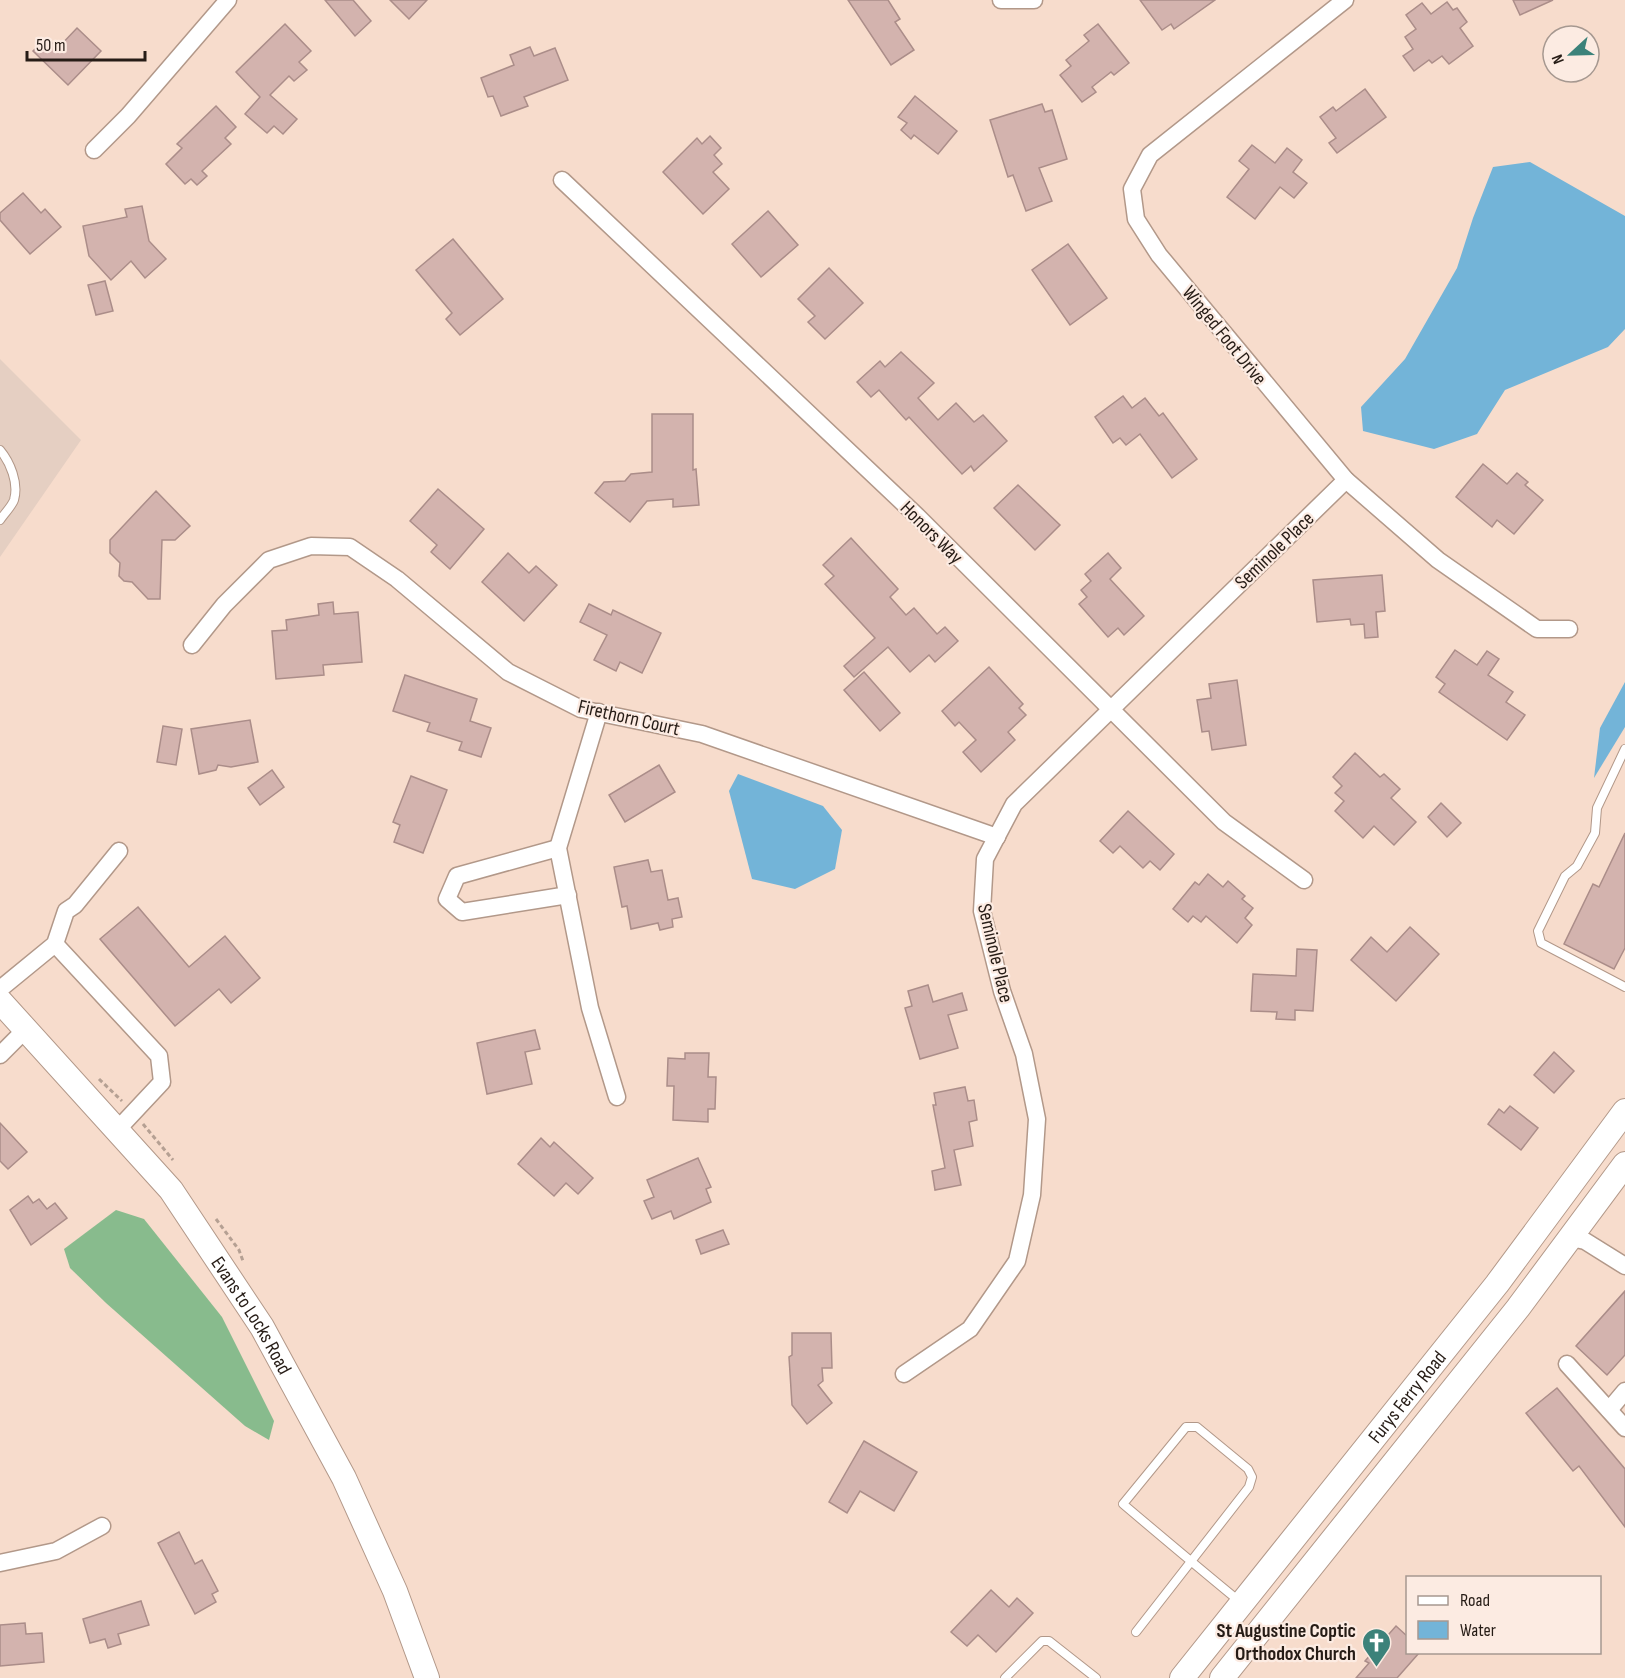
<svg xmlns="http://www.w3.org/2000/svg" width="1625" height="1678" font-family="'Sofia Sans Condensed',sans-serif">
	<rect width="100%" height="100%" fill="#f7dccc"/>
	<path fill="#e5cfc2" d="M0,359L81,440L0,557Z"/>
	<path fill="#88bb8d" d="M116,1210L144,1219L222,1317L274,1421L269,1440L245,1426L106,1303L70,1268L64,1249Z"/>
	<g fill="#73b4d8">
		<path d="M1530,162L1625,216V329L1608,347L1505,390L1477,434L1434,449L1363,431L1361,407L1405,359L1457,268L1473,218L1493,167Z"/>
		<path d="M1625,682V727L1594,778L1600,728Z"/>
		<path d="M738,774L823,806L842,830L835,869L795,889L752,879L729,791Z"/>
	</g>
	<g fill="#d3b3ae" stroke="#ab8d89" stroke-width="1.5">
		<path d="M325,0H353L371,21L355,36Z"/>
		<path d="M390,0H427L409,19Z"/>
		<path d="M848,0H888L900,19L895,22L914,50L891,65Z"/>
		<path d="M1140,0H1215L1174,29L1171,24L1162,30Z"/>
		<path d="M1513,0H1553L1520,15Z"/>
		<path d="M1447,2L1453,10L1457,8L1467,22L1460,28L1473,46L1449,64L1442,56L1432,63L1429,60L1414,71L1403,56L1413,49L1405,37L1416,29L1406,15L1422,3L1431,14Z"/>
		<path d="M285,24L311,51L299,62L307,70L294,81L289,76L270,95L297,119L283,134L274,126L267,133L245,114L260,97L236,72Z"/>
		<path d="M1098,24L1129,63L1114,75L1111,72L1092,87L1096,92L1082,102L1060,75L1071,66L1066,60L1089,41L1084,35Z"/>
		<path d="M77,28L101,51L68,85L33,51L47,38L58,48Z"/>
		<path d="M530,47L534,56L555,48L568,80L524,97L528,106L501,116L493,96L488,97L481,78L514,65L510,55Z"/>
		<path d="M1365,89L1386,117L1337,153L1329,143L1336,138L1320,117L1333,107L1336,111Z"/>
		<path d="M915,96L957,131L938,154L914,135L911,139L901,130L907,123L898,117Z"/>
		<path d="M1042,104L1045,112L1052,110L1067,159L1039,168L1052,201L1026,211L1013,175L1008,177L990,120Z"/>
		<path d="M216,106L236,127L225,138L231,144L202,171L207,176L197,185L191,179L185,184L166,164L182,148L177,144Z"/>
		<path d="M710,136L721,148L714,155L722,164L713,172L729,189L703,214L663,172L697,138L702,144Z"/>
		<path d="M1252,145L1275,163L1287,148L1302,160L1293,172L1307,183L1294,198L1280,187L1255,219L1227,197L1249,169L1239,161Z"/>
		<path d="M23,193L41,213L45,209L61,227L30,254L0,220V213Z"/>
		<path d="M142,206L149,241L166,259L145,278L131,261L111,280L89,256L83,226L127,217L125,209Z"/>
		<path d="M768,211L798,245L761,277L732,244Z"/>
		<path d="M453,239L503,299L460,335L446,319L452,313L416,270Z"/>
		<path d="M1068,244L1107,298L1070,325L1032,270Z"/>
		<path d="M829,268L863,303L825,339L808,322L815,316L798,299Z"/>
		<path d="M105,281L113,311L96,315L88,285Z"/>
		<path d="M901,352L934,383L918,398L938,420L956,403L974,422L983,415L1007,441L974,471L971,466L962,474L909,417L906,420L879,390L871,397L857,382L880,361L885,367Z"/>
		<path d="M1123,396L1132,408L1145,398L1159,416L1163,413L1197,459L1172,478L1140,434L1126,445L1120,438L1113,443L1095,417Z"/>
		<path d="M652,414H693V470L696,469L699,505L673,507V499L647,501L630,522L595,493L604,482L625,481L631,474L652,472Z"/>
		<path d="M1483,464L1507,484L1517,473L1528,482L1525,485L1543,500L1514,534L1497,520L1492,527L1456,497Z"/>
		<path d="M1018,485L1060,525L1035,550L994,508Z"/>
		<path d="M438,489L484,529L450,569L431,552L437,545L410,521Z"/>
		<path d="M156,491L190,526L175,540H162L160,599H148L132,582L124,581L119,576L120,563L110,553V540Z"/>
		<path d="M851,538L898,589L890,597L906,615L914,608L937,634L945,627L958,641L935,662L929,655L910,672L888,647L854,677L844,666L875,638L825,584L834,576L823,565Z"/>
		<path d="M508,553L529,573L536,566L557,585L524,621L482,582Z"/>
		<path d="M1108,553L1121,568L1110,579L1144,616L1124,635L1118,628L1108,637L1079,604L1087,597L1081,590L1091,581L1085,574Z"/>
		<path d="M1382,575L1385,611L1376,612L1378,637L1365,638L1364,624L1351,625L1350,619L1317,622L1313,580Z"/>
		<path d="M333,602L334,614L358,612L362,662L323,665L324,675L276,679L272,631L287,630L286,620L319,615L318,604Z"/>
		<path d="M589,604L611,615L613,610L661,633L642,673L620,662L616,671L594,660L607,635L580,622Z"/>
		<path d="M1455,650L1477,665L1487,651L1499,659L1488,675L1513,692L1506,702L1525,715L1507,740L1439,692L1445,684L1436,677Z"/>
		<path d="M989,667L1023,704L1019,708L1026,715L1008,732L1015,740L981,772L963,752L976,740L959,722L955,726L942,711Z"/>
		<path d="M864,672L900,713L880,731L844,690Z"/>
		<path d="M405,675L477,699L470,721L491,728L481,757L459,750L462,742L427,731L430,723L393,711Z"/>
		<path d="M1237,680L1246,745L1212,750L1209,731L1202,732L1197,700L1211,698L1209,684Z"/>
		<path d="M250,720L258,762L231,767L218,765L216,770L199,774L191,729Z"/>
		<path d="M163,726L182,729L176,765L157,762Z"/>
		<path d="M1355,753L1380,777L1384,774L1400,789L1391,798L1416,822L1394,845L1374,826L1363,838L1335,811L1344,801L1335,793L1342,786L1333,777Z"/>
		<path d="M659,765L675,792L625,822L609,795Z"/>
		<path d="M272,770L284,787L260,805L248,788Z"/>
		<path d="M411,776L447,790L423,853L394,842L400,825L393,822Z"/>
		<path d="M1441,803L1461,823L1447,837L1428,817Z"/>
		<path d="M1128,811L1174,854L1160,870L1150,861L1143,868L1120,846L1113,853L1100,841Z"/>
		<path d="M1625,833V948L1614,969L1564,944L1593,884L1599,887Z"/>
		<path d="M648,860L651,872L662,870L668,900L678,898L682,917L672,919L673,927L660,930L658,923L631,929L627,906L622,907L614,867Z"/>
		<path d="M1208,874L1223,887L1228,881L1245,896L1242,899L1253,908L1245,918L1252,925L1237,943L1206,916L1201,922L1193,916L1188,922L1173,909L1195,882L1199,885Z"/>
		<path d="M138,907L189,967L225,936L260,978L231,1003L219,989L175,1026L100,939Z"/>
		<path d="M1410,927L1439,954L1396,1001L1351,960L1371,937L1387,952Z"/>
		<path d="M1297,949L1317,950L1313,1011L1295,1010V1020L1276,1019L1277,1012L1251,1011L1253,974L1296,976Z"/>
		<path d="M928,985L933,1002L962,993L967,1010L948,1015L958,1048L920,1059L905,1008L912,1006L908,991Z"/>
		<path d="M535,1030L540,1049L525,1052L532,1084L487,1094L477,1043Z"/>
		<path d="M1554,1052L1574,1071L1554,1093L1534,1075Z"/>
		<path d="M685,1053H709L708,1077H716L715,1109H708V1122L673,1120L674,1086H667L668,1058L685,1059Z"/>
		<path d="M965,1087L968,1101L974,1100L977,1120L969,1122L973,1146L954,1150L961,1185L935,1190L932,1171L945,1168L933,1105H936L934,1093Z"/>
		<path d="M1510,1106L1538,1128L1521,1150L1488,1124L1499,1109L1504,1113Z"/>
		<path d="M0,1123L27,1152L8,1169L0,1161Z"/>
		<path d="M541,1138L550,1147L554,1142L593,1178L578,1194L566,1183L554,1196L518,1164Z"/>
		<path d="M698,1158L711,1187L706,1189L711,1202L674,1219L671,1211L652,1219L644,1201L654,1197L647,1180Z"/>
		<path d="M28,1196L33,1203L39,1199L47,1209L55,1203L67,1218L31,1245L10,1210Z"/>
		<path d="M723,1230L729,1244L701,1254L696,1240Z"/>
		<path d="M1625,1291V1355L1607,1375L1576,1346Z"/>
		<path d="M792,1333H831L832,1368H822L823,1381L818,1385L832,1403L807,1424L792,1405L789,1357L792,1355Z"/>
		<path d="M1557,1388L1625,1469V1527L1579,1466L1573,1471L1526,1413Z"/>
		<path d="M864,1441L917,1472L894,1511L860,1491L847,1513L829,1502Z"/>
		<path d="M179,1532L195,1564L202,1560L218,1591L212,1594L216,1602L195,1614L158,1543Z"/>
		<path d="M991,1590L1009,1607L1017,1598L1033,1613L996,1652L978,1635L967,1646L951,1632Z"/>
		<path d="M141,1601L149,1625L118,1634L121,1644L108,1648L105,1639L90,1643L83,1619Z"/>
		<path d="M25,1623L26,1634L42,1633L44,1662L0,1666V1625Z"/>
		<path d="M1396,1626L1407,1636V1653H1419L1397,1678H1356L1369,1663L1365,1661Z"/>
	</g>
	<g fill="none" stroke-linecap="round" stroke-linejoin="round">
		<defs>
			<g id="lane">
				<path d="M0,450C10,462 19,483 14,500C12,506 4,514 0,520"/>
				<path d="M1625,749L1597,808L1595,833L1577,866L1565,876L1538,931L1541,943L1625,987"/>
				<path d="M1136,1632L1249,1487L1252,1477L1248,1469L1197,1427H1186L1123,1504C1162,1537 1200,1569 1239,1601"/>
				<path d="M1005,1678L1042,1641H1049L1096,1678"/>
			</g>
			<g id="street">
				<path d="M1001,0H1034"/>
				<path d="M1345,0L1150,155L1132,189L1136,219L1159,255L1346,480L1438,560L1537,629H1569"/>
				<path d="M94,150L128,116L228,0"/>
				<path d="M562,180L917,516L1224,822L1304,880"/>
				<path d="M192,645L224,605L269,560L311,546L350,547L397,579L508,672L581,709L702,734L997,837"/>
				<path d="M599,712L558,848L590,1008L617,1097"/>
				<path d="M558,848L457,876L447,899L462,912L568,895"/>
				<path d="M55,944L159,1056L162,1082L118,1129"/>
				<path d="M0,989L55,944L66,911L75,905L119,851"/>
				<path d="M0,1055L27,1028"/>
				<path d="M1571,1238L1585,1241L1625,1266"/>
				<path d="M1567,1364L1625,1428"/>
				<path d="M904,1374L970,1329L1017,1261L1032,1195L1037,1119L1024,1054L1002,991L982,911L985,859L1014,804L1346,480"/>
				<path d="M1609,1410L1625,1391"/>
				<path d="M0,1563L56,1551L102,1526"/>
			</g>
			<g id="secondary">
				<path id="s1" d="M0,1001L171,1190L262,1327L344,1478L395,1591L427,1678"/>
				<path id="s2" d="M1182,1678L1497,1284L1625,1111"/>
				<path d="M1222,1678L1518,1308L1625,1164"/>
			</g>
		</defs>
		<use href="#lane" stroke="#b29889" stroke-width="10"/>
		<use href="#street" stroke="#b29889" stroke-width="19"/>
		<use href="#secondary" stroke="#b29889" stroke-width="26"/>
		<g stroke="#b5a093" stroke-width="3" stroke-dasharray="4.5 3" stroke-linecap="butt">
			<path d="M99,1079L122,1101"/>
			<path d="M143,1124L173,1160"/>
			<path d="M216,1219L239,1250L243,1261"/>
		</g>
		<use href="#lane" stroke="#fff" stroke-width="8"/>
		<use href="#street" stroke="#fff" stroke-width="16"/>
		<use href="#secondary" stroke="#fff" stroke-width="24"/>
	</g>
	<defs>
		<symbol id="church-pin" viewBox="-11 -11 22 30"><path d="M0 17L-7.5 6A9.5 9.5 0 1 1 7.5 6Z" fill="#3c827a" stroke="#fcebe2"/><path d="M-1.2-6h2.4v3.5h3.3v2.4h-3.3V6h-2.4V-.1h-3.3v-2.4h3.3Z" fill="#fff"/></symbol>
	</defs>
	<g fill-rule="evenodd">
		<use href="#church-pin" x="1360" y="1626" width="33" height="45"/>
	</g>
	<g text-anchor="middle" stroke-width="4.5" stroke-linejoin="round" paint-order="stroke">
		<g font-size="20" fill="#261c16" stroke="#fcebe2">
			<text transform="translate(1225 335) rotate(51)" y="7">Winged Foot Drive</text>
			<text transform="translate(932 532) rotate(45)" y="7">Honors Way</text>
			<text transform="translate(1274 550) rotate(-44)" y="7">Seminole Place</text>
			<text transform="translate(629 717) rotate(13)" y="7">Firethorn Court</text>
			<text transform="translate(996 953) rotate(77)" y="7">Seminole Place</text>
			<text dy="7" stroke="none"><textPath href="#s1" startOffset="404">Evans to Locks Road</textPath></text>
			<text dy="7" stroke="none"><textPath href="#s2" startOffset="360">Furys Ferry Road</textPath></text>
		</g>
		<g font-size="20" font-weight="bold" fill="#261c16" stroke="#fcebe2" text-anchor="end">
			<text x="1356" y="1637">St Augustine Coptic<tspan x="1356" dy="23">Orthodox Church</tspan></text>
		</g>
	</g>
	<rect x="1406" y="1576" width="195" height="78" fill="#fcebe2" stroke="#a69890" stroke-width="1.5"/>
	<rect x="1418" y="1596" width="30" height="9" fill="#ffffff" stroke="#a69890" stroke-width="1.5"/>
	<text x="1460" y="1606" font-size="18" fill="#261c16">Road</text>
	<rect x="1418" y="1621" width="30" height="18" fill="#73b4d8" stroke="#a69890" stroke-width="1.5"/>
	<text x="1460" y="1636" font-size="18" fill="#261c16">Water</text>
	<g transform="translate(1571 54) rotate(248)"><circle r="28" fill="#fcebe2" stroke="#a69890" stroke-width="1.5"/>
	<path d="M0-4.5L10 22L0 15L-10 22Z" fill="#3c827a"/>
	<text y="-9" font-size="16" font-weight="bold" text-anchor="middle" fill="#261c16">N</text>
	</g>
	<path d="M27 51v9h118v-9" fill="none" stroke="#261c16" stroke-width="3"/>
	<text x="36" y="51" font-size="18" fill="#261c16" stroke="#fcebe2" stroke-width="4.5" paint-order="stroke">50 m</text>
</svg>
